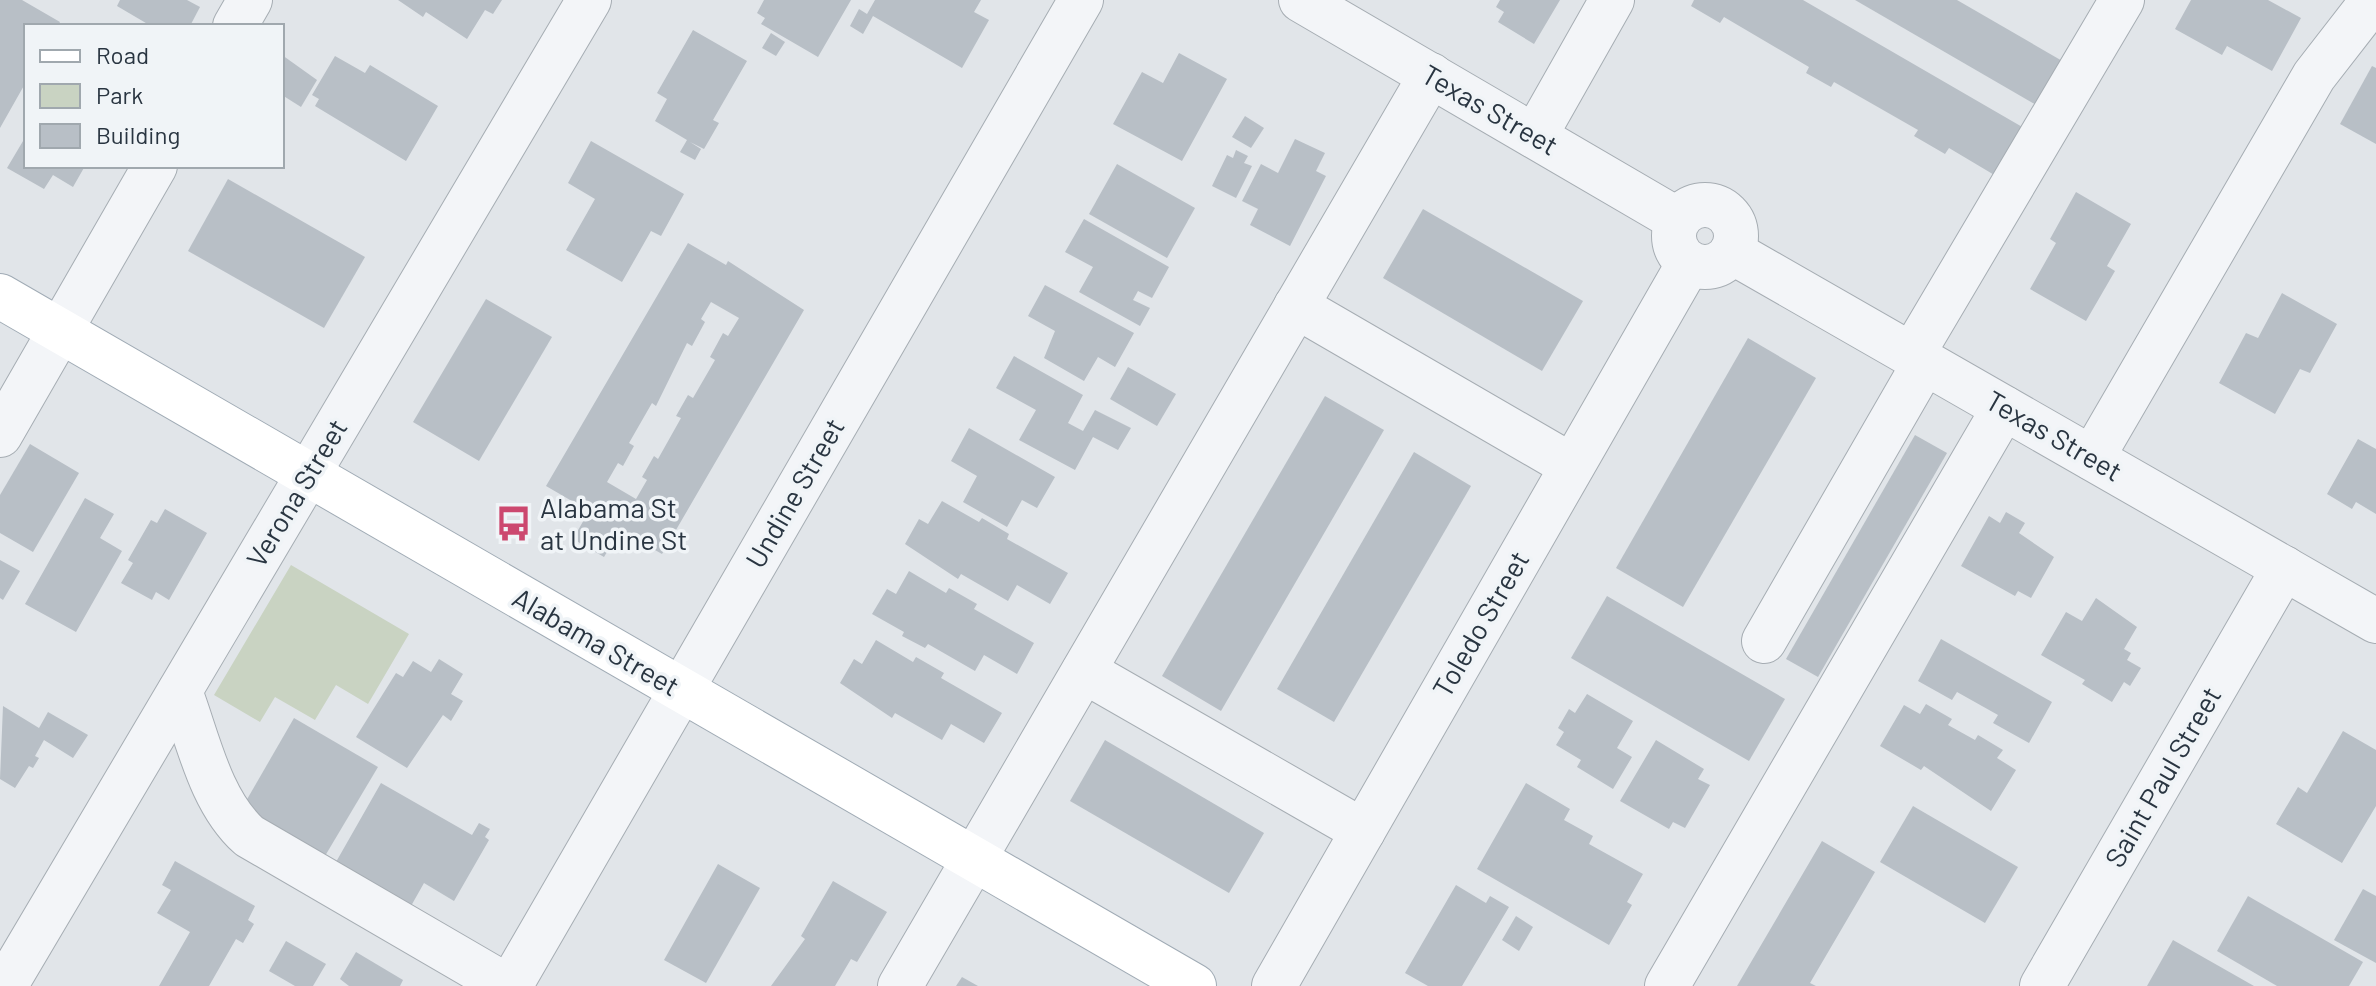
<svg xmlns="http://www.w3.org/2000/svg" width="2376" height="986" font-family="Barlow,sans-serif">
	<rect width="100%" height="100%" fill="#e1e5e9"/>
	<path fill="#c9d3c2" d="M291,565L409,634L368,704L336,685L315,720L275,697L260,722L214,695Z"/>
	<g fill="#b8bfc6" fill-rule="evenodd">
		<path d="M0,0H22L60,22L58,26H26V82L0,128Z"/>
		<path d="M120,0H187L200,7L190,26H151L117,6Z"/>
		<path d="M398,0H502L493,14L485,10L467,39L426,12L423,17Z"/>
		<path d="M764,0H851L818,57L761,24L765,18L757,13Z"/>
		<path d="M875,0H981L974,12L989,20L962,68L873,16L863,34L850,26L859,9L867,14Z"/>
		<path d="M1500,0H1560L1534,44L1498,22L1504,12L1496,7Z"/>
		<path d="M1694,0H1803L2024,128L1996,176L1949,148L1945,154L1914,136L1918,130L1834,82L1831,87L1806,73L1809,67L1724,17L1720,23L1691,6Z"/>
		<path d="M1855,0H1957L2064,62L2038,106Z"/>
		<path d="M2191,0H2268L2301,18L2272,71L2227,46L2222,55L2175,29Z"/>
		<path d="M693,30L747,61L713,120L719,123L704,149L690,142L701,149L695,160L680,152L687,140L655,121L667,99L657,93Z"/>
		<path d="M771,33L785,42L776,56L762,48Z"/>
		<path d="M1179,53L1227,79L1182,161L1113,124L1142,72L1163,83Z"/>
		<path d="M282,55L317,80L301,107L282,95Z"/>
		<path d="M335,56L365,73L370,65L438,106L406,161L315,106L319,99L312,95Z"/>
		<path d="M2372,66L2376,68V144L2340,124Z"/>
		<path d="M1245,116L1264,128L1251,148L1232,137Z"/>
		<path d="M26,136V166H85L73,187L53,175L44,189L7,168Z"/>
		<path d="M1295,139L1325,153L1316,171L1326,176L1290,246L1250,225L1258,209L1242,201L1261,164L1278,173Z"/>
		<path d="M591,141L684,194L661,236L651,231L622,282L566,250L595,199L568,183Z"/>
		<path d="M1236,150L1248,156L1244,163L1252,166L1236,198L1212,186L1227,155L1233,158Z"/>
		<path d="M1117,164L1195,208L1167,258L1089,214Z"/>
		<path d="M228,179L365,257L324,328L188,251Z"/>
		<path d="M2076,192L2131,224L2107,266L2115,271L2086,321L2030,289L2056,243L2050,239Z"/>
		<path d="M1423,209L1583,301L1542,371L1383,278Z"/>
		<path d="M1084,219L1169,267L1152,298L1138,291L1133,300L1150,308L1140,326L1079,292L1093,267L1065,252Z"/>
		<path d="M688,243L726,265L728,261L804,310L662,554L620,530L604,557L573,539L589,511L546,486ZM711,302L739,318L728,336L723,333L710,357L715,360L693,398L688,395L676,416L681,418L658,459L654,456L642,477L647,480L636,499L607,482L618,463L623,466L634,446L629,443L652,403L656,406L687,343L692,346L705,322L701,319Z"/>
		<path d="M1045,285L1134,333L1115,367L1098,357L1084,381L1044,358L1055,331L1028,316Z"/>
		<path d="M2282,293L2337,324L2310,373L2300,369L2275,414L2219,383L2246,333L2258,338Z"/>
		<path d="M486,299L552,337L479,461L413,422Z"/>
		<path d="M1748,338L1816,378L1683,607L1616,568Z"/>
		<path d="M1014,356L1083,395L1068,423L1083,431L1095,410L1131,428L1118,450L1093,437L1075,470L1019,440L1036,410L996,388Z"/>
		<path d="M1128,367L1176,394L1157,426L1110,399Z"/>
		<path d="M1325,396L1384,430L1221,711L1162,676Z"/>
		<path d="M969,428L1055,477L1037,508L1022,500L1007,527L963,502L977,476L951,461Z"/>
		<path d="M1915,435L1947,453L1818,677L1786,659Z"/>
		<path d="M2358,439L2376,449V514L2356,502L2352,509L2327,494Z"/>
		<path d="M30,444L79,473L33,552L0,533V495Z"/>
		<path d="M1414,452L1471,486L1334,722L1277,689Z"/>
		<path d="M85,498L114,514L100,538L122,551L76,632L25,604Z"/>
		<path d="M942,501L979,522L982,518L1009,534L1007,539L1068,573L1050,604L1017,585L1008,601L961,574L958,579L905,544L919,519L928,524Z"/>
		<path d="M165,509L207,533L169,600L156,592L152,600L121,583L133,563L128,560L151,520L157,523Z"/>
		<path d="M2006,512L2025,523L2019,533L2054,557L2031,598L2018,591L2015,596L1961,566L1989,516L2000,523Z"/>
		<path d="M0,560L20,571L3,600L0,598Z"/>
		<path d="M909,571L946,593L949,588L977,604L974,609L1034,643L1017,674L984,655L975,671L928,644L925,648L902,636L904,632L872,614L887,589L896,594Z"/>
		<path d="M1607,596L1785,699L1749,761L1571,658Z"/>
		<path d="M2096,598L2137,627L2124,649L2131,653L2127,660L2141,668L2130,686L2124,682L2112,702L2082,684L2085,680L2041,655L2066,612L2082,621Z"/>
		<path d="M1941,639L2052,702L2029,743L1993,723L1998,715L1957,692L1952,700L1918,681Z"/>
		<path d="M876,640L913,662L916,657L944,673L941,678L1002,713L984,743L951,724L942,740L895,713L892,718L840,683L854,659L862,664Z"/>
		<path d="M439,659L463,674L451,694L463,701L451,721L443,715L407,768L356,737L396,673L403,677L413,661L431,672Z"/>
		<path d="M1587,694L1633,721L1617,748L1632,757L1613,789L1577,767L1581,760L1556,745L1564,732L1558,728L1569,709L1575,713Z"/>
		<path d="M1926,704L1952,719L1948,725L1975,740L1978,735L2003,750L1997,758L2016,770L1991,811L1924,766L1921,770L1880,746L1904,705L1920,714Z"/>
		<path d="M3,706L39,728L48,712L88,735L73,758L44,740L35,756L39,758L33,768L29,766L15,788L0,779Z"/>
		<path d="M294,718L378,767L325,856L242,808Z"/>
		<path d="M2343,731L2376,750V806L2342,863L2276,824L2298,787L2307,793Z"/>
		<path d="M1105,740L1264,833L1229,893L1070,801Z"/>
		<path d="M1656,740L1704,769L1698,779L1710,785L1685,828L1673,822L1669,829L1620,801Z"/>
		<path d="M381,783L472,835L479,823L490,829L485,837L489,840L454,901L424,883L411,906L336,862Z"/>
		<path d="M1526,783L1570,809L1564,820L1593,836L1589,844L1643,874L1627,902L1632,905L1609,945L1477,869Z"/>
		<path d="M1913,806L2018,867L1985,923L1880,862Z"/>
		<path d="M1822,841L1875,872L1810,983L1816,986H1737Z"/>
		<path d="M175,861L255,906L248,920L254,924L243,943L236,939L209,986H159L190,932L157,913L171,890L162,885Z"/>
		<path d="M718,864L760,888L706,983L664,960Z"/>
		<path d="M833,881L887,912L857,962L851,959L835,986H771L805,939L801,936Z"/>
		<path d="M1456,885L1486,903L1490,896L1509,907L1462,986H1428L1405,973Z"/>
		<path d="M2363,889L2376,896V963L2334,940Z"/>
		<path d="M2248,896L2363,962L2349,986H2277L2217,951Z"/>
		<path d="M1516,916L1533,927L1519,951L1502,940Z"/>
		<path d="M2173,940L2254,986H2147Z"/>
		<path d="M286,941L326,964L313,986H295L269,971Z"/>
		<path d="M356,952L403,980L400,986H349L340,979Z"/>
		<path d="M962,977L978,986H956Z"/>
	</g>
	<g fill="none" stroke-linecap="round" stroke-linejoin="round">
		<defs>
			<g id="minor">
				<path d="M1301,0L1678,220"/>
				<path d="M235,26L250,0"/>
				<path d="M1535,136L1612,0"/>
				<circle cx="1705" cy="236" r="31"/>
				<path d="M1732,252L2376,621"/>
				<path d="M1296,306L1572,466"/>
				<path d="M1912,355L2122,0"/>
				<path d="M0,435L155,166"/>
				<path d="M2092,458L2314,76L2373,0"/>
				<path d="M1764,641L1925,362"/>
				<path d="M1084,671L1363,831"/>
				<path d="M180,691C198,739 210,801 249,836L507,986"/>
				<path d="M5,986L589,0"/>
				<path d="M510,986L1081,0"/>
				<path d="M900,986L1431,75"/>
				<path d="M1274,986L1689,263"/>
				<path d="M1667,986L2004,408"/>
				<path d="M2042,986L2284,568"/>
			</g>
			<path id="major" d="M0,296L1194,986"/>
		</defs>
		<use href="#minor" stroke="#a6adb3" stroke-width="46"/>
		<use href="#major" stroke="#a0abb5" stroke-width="46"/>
		<use href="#minor" stroke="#f3f5f8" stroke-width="44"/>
		<use href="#major" stroke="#fff" stroke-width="44"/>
	</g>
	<defs>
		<symbol id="bus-bare" viewBox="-9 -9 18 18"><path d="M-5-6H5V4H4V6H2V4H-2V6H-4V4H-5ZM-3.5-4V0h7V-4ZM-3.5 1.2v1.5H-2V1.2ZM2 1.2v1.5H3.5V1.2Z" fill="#cc486f" stroke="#f0f4f7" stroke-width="2.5" paint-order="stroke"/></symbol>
	</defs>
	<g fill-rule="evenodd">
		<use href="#bus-bare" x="488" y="498" width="51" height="51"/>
	</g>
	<g text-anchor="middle" stroke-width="7" stroke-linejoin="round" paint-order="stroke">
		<g font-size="28" fill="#293541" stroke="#f0f4f7">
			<text transform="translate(1490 110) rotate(30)" y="10">Texas Street</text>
			<text transform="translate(2054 436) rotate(30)" y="10">Texas Street</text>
			<text transform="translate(297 493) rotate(-59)" y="10">Verona Street</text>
			<text transform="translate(795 493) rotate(-60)" y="10">Undine Street</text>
			<text transform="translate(1481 624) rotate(-60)" y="10">Toledo Street</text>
			<text transform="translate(596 642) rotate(30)" y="10">Alabama Street</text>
			<text transform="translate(2163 777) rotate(-60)" y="10">Saint Paul Street</text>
		</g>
		<g font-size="28" fill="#293541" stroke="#f0f4f7" text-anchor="start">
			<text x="540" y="518">Alabama St<tspan x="540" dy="32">at Undine St</tspan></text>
		</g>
	</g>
	<rect x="24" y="24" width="260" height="144" fill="#f0f4f7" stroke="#a0a8ae" stroke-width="2"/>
	<rect x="40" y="50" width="40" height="12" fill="#ffffff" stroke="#a0a8ae" stroke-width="2"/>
	<text x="96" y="64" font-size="24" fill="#293541">Road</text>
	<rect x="40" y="84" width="40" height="24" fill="#c9d3c2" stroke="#a0a8ae" stroke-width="2"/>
	<text x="96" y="104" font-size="24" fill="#293541">Park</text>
	<rect x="40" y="124" width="40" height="24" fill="#b8bfc6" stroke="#a0a8ae" stroke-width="2"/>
	<text x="96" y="144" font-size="24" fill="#293541">Building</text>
</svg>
